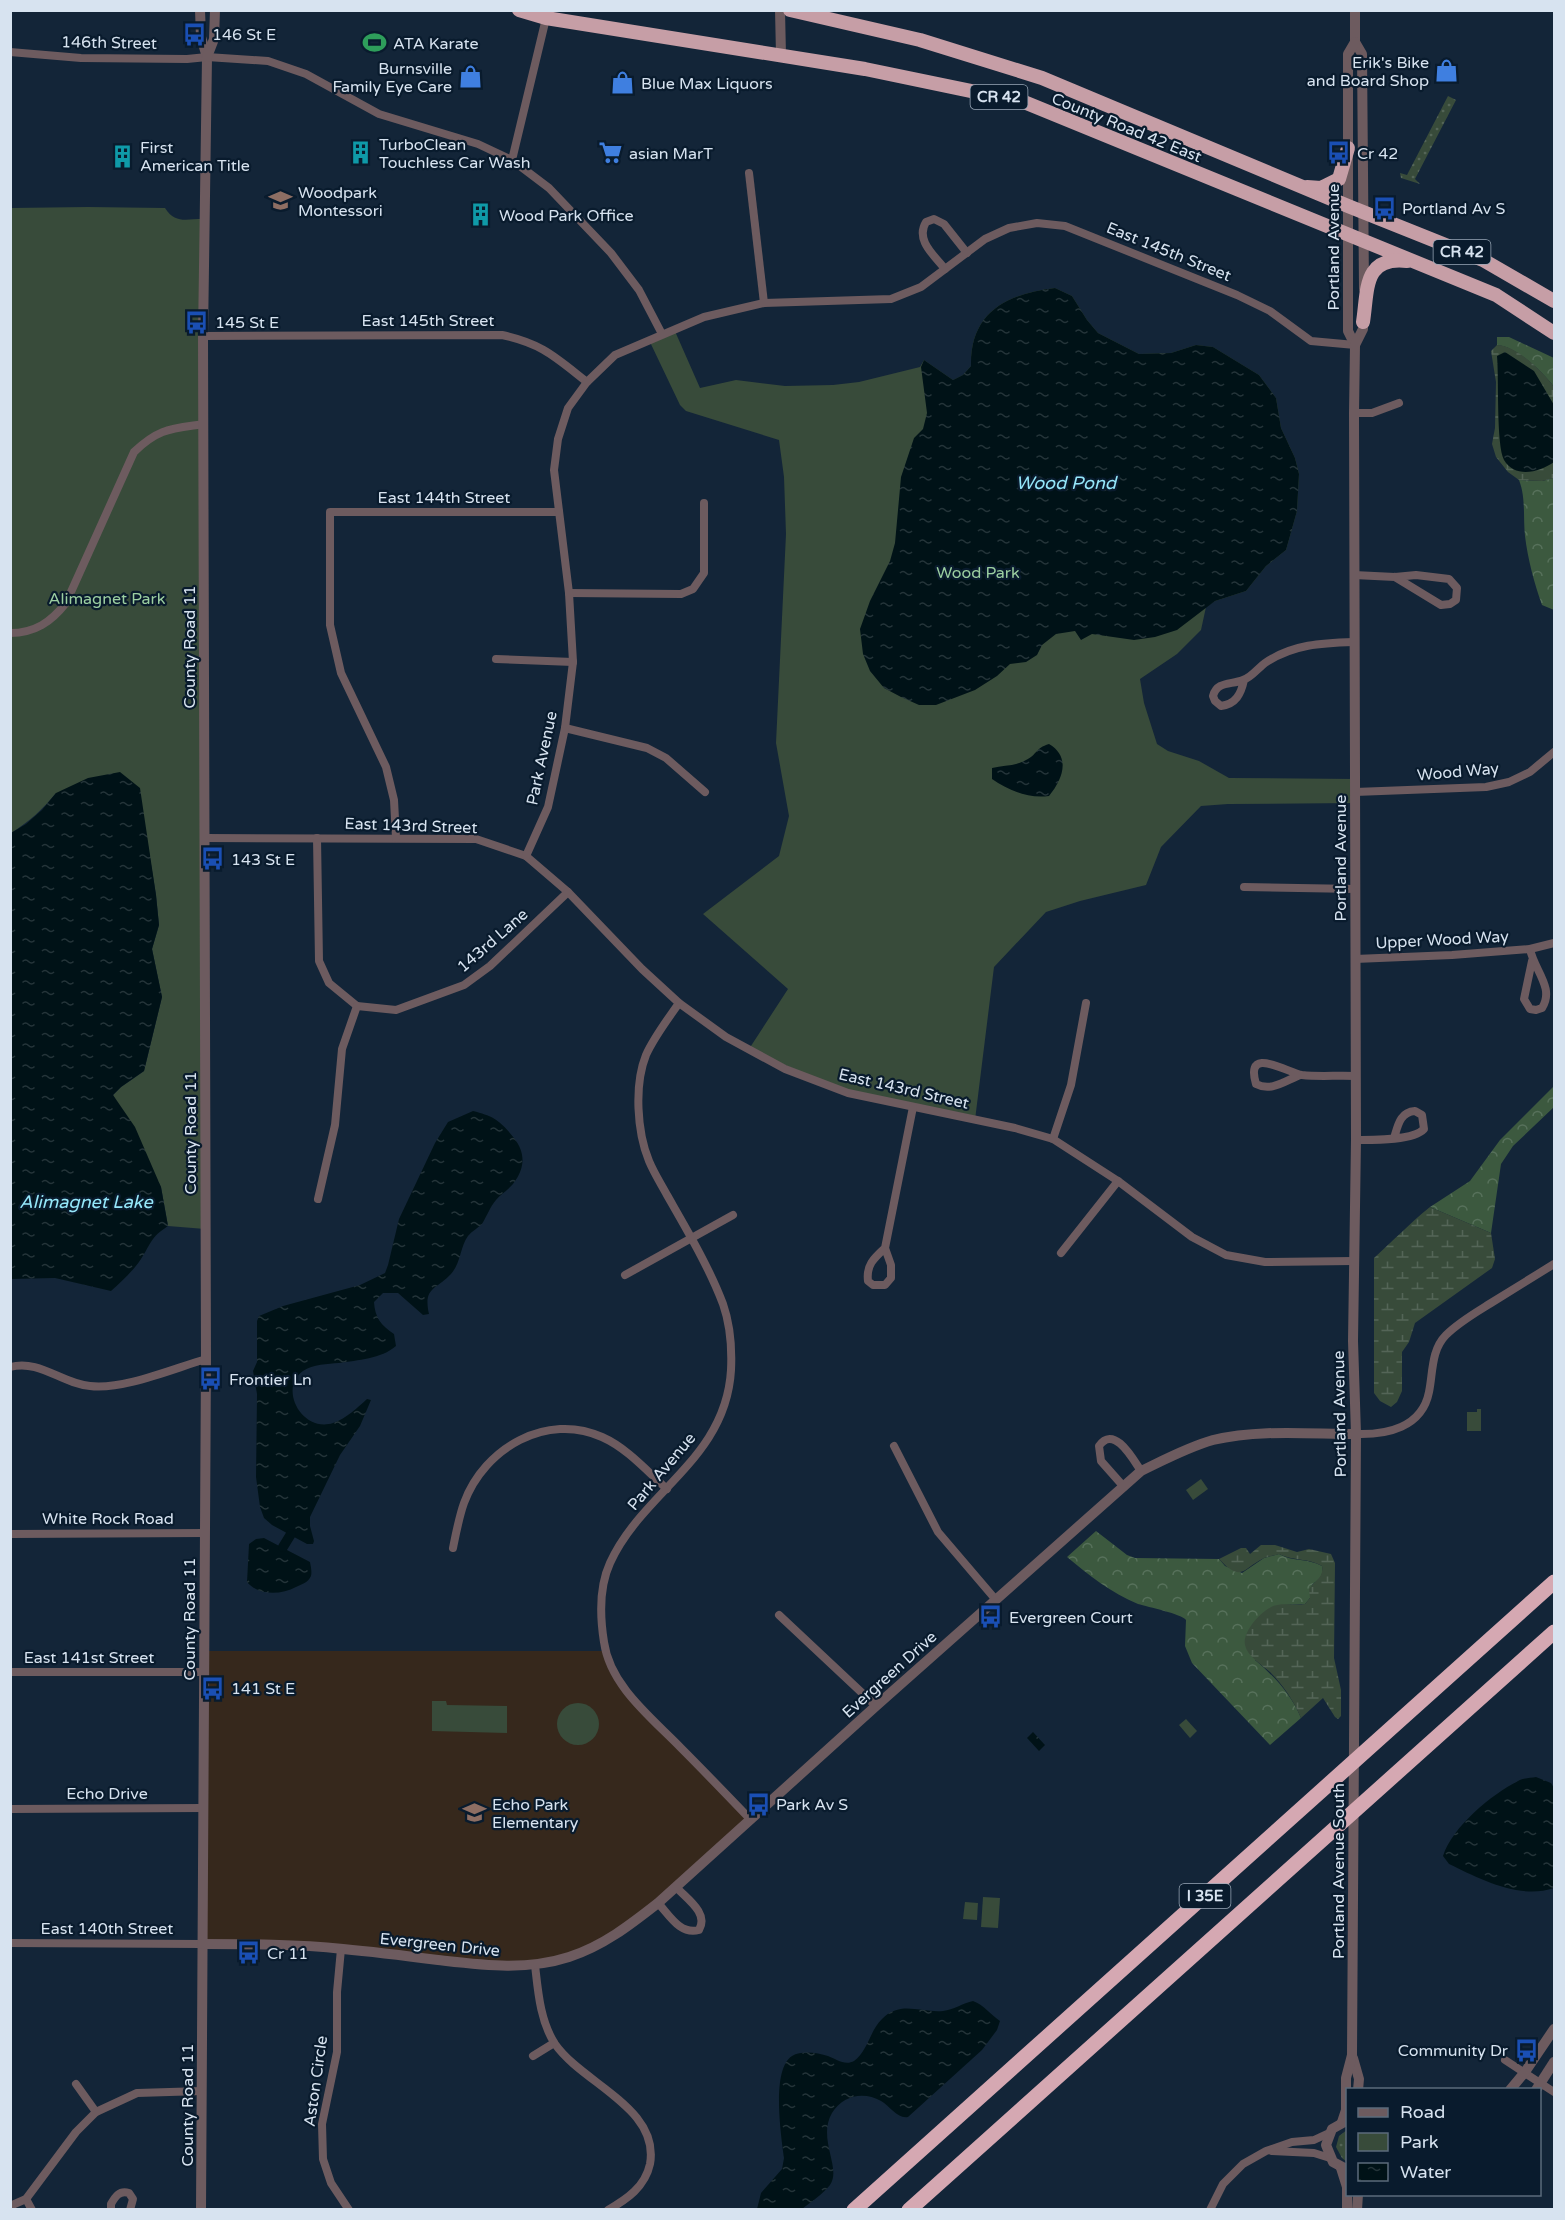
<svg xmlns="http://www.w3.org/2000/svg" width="1565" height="2220" font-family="'Varela Round',sans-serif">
	<defs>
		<pattern id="grass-dots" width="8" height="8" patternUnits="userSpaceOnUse" patternTransform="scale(1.5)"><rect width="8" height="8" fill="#384b3a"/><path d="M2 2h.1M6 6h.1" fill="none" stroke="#546557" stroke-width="1.8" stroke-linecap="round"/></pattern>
		<pattern id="forest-crowns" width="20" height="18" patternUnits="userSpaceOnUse" patternTransform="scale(1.5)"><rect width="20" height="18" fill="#3c593f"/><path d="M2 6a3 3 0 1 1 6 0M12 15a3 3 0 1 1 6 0" fill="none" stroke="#57715b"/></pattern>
		<pattern id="wetland-marsh" width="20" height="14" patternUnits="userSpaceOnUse" patternTransform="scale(1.5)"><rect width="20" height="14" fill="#384b3a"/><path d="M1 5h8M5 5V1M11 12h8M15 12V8" fill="none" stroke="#546557"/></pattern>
		<pattern id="water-ripples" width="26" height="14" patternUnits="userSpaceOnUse" patternTransform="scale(1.5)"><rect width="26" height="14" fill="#001217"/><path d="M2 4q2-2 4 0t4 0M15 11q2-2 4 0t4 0" fill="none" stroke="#243439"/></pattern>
	</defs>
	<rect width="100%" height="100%" fill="#132538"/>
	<path fill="#36281c" d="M205,1651H606L630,1696L750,1819L604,1943L535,1965L341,1949L202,1944Z"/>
	<g fill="url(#grass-dots)">
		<path d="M1448,96L1456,100L1415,179L1420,184L1401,178L1400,173L1407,175Z"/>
		<path d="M1347,2130V2162L1342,2158L1336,2147L1339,2136Z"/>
	</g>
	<g fill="url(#forest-crowns)">
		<path d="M1497,337H1509L1554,358V387C1543,372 1516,346 1497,345Z"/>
		<path d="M1554,478V610L1542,605C1534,582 1528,560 1525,536C1523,517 1526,498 1519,480L1542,481Z"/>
		<path d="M1554,1086V1107L1513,1146L1501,1164L1491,1233L1430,1207L1470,1181L1500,1140Z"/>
		<path d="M1096,1531L1127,1555L1135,1558L1219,1559L1225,1566L1242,1573L1264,1558L1279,1554C1293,1562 1308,1558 1322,1566C1324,1576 1319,1579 1312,1585L1310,1598L1305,1604L1283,1605L1255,1660C1274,1676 1291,1694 1301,1718L1270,1745L1192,1663L1185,1646L1186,1620C1182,1614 1148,1607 1138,1604C1111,1593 1089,1575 1067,1557Z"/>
	</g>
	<g fill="url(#wetland-marsh)">
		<path d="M1497,345C1516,345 1543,372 1554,387V478L1542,481L1519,480L1508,472L1496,457L1492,444L1495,428L1496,382L1491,351Z"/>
		<path d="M1430,1207L1491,1233L1495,1259L1492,1268L1415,1323L1409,1342L1402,1352V1391L1397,1402L1391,1407L1380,1401L1374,1393V1258C1393,1241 1410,1223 1430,1207Z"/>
		<path d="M1261,1545H1275L1297,1552L1309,1549L1331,1554L1335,1563L1334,1658L1341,1690V1716L1338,1719L1335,1717L1323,1698L1301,1718C1294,1701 1283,1685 1270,1672C1262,1665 1247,1656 1245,1645C1242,1632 1261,1611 1273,1606C1283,1602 1295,1606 1305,1604L1310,1598L1309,1589C1315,1580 1324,1578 1322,1566C1309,1558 1293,1561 1279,1554C1274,1556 1269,1556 1264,1558C1242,1569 1242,1583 1219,1559L1241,1548H1246L1250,1554Z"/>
	</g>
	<g fill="#384b3a">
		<path d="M88,207L165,208C175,224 186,219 203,219L205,1229L168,1226L161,1187L113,1095L121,1087L144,1071L162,997L152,949L159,925L156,895L143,815L56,793C43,809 29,822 11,833V208Z"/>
		<path d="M1055,288L1072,296L1087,320L1098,333L1139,354L1171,353L1196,345L1213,347L1259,375L1276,398L1281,428L1295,458L1299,474L1297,511L1286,550L1266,566L1246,591L1215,601L1206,607L1201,630L1177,654L1140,679L1144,703L1157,744L1168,751L1199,761L1229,778L1355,779V803L1228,804L1201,806L1161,847L1146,885L1080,901L1046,912L994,967L975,1120L848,1093L749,1049L788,989L703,914L779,856L789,816L776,743L786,534L784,477L779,440L686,411L680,405L649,340L674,329L700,388L736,380L785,386L833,385L859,382L920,367L924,360L953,380L963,375L971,366C970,312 1007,294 1055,288Z"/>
		<path d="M1477,1409H1481V1431H1467V1412H1477Z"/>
		<path d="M1201,1479L1208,1489L1193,1500L1186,1490Z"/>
		<path d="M432,1701H446L447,1705L507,1706V1733L432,1731Z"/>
		<circle cx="578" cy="1724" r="21"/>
		<path d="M1186,1719L1197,1731L1190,1738L1179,1725Z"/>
		<path d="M983,1897L1000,1898L998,1928L981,1927Z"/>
		<path d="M965,1902L978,1903L977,1920L963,1919Z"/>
	</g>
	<g fill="url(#water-ripples)">
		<path d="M1055,288L1072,296L1087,320L1098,333L1139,354L1171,353L1196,345L1213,347L1259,375L1276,398L1281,428L1295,458L1299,474L1297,511L1286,550L1266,566L1246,591L1215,601L1177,630L1155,637L1134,640L1092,634L1081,640L1075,631L1056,634L1042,645L1037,655L1026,662L1010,664L997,676L975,690L936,705H919L901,697L884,688L870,671L863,654L860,629L870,601L890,561L895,543L901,477L914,438L923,429L927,413L921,367L924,360L953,380L963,375L971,366C970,312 1007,294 1055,288Z"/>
		<path d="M1505,352L1534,371L1554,405V462C1540,472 1515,479 1504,460C1496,445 1499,378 1497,356Z"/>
		<path d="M1049,744C1071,757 1063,779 1049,796C1028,799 1008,790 992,779V768C1004,765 1016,766 1026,760C1037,755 1035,748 1049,744Z"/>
		<path d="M120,772L140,788L156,895L159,925L152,949L162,997L144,1071L121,1087L113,1095L135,1127L161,1187L168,1226C150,1238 152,1242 141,1259C133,1271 122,1281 111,1291L55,1278L11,1279V833L26,824L42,810L56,793L88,778Z"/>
		<path d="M473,1111C493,1116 500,1120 514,1138C526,1153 525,1169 513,1184C508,1190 501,1194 496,1200C490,1207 487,1216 482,1224C478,1228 472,1231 468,1236C460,1247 461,1263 451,1274C436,1290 423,1287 429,1314L423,1315L398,1293H383L374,1302C375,1318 381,1325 394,1334L396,1346C381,1359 358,1360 339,1363C328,1364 313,1364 303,1371C278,1388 302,1433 333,1423C347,1418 357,1408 367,1399L371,1400L360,1426L340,1455L310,1517V1526L314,1541L313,1544H307L272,1525L264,1518L260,1507L256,1477L257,1394L253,1371L257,1362V1321L259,1316L283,1306L360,1285L385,1273L388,1265L399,1219L435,1143L448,1122Z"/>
		<path d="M264,1538L310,1562C311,1567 312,1572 311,1576C308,1583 302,1584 296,1587C281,1595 259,1596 247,1582L249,1544L256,1539Z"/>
		<path d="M1033,1732L1045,1745L1039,1751L1027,1738Z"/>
		<path d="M1536,1777L1551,1783L1554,1788V1888C1520,1900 1480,1879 1449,1864L1443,1856C1452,1827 1492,1794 1518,1781C1523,1778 1530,1778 1536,1777Z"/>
		<path d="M973,2001C984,2005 990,2014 1000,2021L997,2030L982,2050L908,2117C897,2119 890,2106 881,2101C864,2091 843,2095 832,2113C817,2139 842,2168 830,2185C823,2194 811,2202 802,2209H757L761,2193L782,2169L784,2158C781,2136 771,2069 792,2056C802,2050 818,2053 828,2056C836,2059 845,2066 854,2061C868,2051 870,2030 882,2019C900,2000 921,2013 943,2011C953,2010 963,2003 973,2001Z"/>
	</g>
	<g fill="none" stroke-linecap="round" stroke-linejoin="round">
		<path stroke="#001217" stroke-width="10" d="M283,1547L291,1534"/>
		<g stroke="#6d5b5f" stroke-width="8">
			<path d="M10,52L81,58L187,59L207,57L268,61L306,74L379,114L478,144L512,160L549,188L611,253L639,290L662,334"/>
			<path d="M512,160L548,10"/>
			<path d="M749,173L764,303"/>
			<path d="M945,269C934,255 915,240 926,222L934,219L944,224L967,253"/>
			<path d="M203,336L502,335C543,344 555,357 587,382"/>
			<path d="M1354,413H1372L1399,403"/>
			<path d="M1354,575L1395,577L1416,575L1449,579L1457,588L1456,600L1450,604L1441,605L1395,577"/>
			<path d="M569,593L681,594L693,589L704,573V503"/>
			<path d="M10,633C35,633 51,622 66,603L134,452C159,428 171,429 204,424"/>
			<path d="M496,659L573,662"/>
			<path d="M1244,680C1241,694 1236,704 1221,706L1215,701L1213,696C1217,681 1231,685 1243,680C1251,678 1258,668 1265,663C1293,644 1322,643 1354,642"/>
			<path d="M565,728L647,748L666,758L705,792"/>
			<path d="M1355,792L1486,787L1509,782L1530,772L1554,752"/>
			<path d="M205,838L476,839L526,856L568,892L642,969L679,1003L726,1037L785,1069L848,1093L1015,1128L1053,1139L1118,1181L1192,1237L1226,1255L1265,1262L1353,1261"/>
			<path d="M317,838L319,961L329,983L357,1006"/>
			<path d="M396,838L394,800L386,767L341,673L330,625V512H559"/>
			<path d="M526,856L548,807L565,728L573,662L569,593L554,470L558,439L568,408L587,382L615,355L704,317L764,303L891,299L921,287L985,239L1009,228L1037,223L1065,226L1237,295L1270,311L1311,341L1355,345"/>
			<path d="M1244,887L1356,889"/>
			<path d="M1530,949C1534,970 1555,988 1542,1008L1536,1010L1530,1009L1524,999L1532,961"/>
			<path d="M1355,959L1452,955L1530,949L1554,943"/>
			<path d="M679,1003C668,1019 654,1037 646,1055C634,1085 637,1132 649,1161C654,1173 661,1184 667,1195C687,1230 709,1267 723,1304C730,1324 732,1349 731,1370C726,1459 642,1492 610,1563C599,1587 600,1617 604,1642C610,1686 652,1718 681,1748C704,1771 727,1795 750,1819"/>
			<path d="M357,1006L396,1010L464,985L490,966L568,892"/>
			<path d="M1300,1075C1285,1081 1271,1092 1256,1084C1244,1044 1288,1073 1302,1075C1320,1077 1338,1075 1356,1076"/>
			<path d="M1053,1139L1071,1085L1086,1003"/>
			<path d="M1356,1140C1372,1140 1413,1141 1424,1129L1422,1115L1415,1111C1400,1112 1398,1125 1394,1138"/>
			<path d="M318,1199L335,1125L342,1049L357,1006"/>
			<path d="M885,1248L891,1265V1278L885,1285H873L868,1281C866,1265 874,1258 885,1248L913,1107"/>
			<path d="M1061,1253L1118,1181"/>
			<path d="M625,1275L733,1215"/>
			<path d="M10,1367C40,1359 62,1384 90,1386C123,1390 172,1369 206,1359"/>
			<path d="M1356,1434C1386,1435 1422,1428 1429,1392C1433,1373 1431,1350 1446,1335C1459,1322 1475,1313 1491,1303C1512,1290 1533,1277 1554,1264"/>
			<path d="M894,1446L938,1532L996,1600"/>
			<path d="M1124,1487L1101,1461L1099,1446C1114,1424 1133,1459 1141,1471"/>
			<path d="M10,1534L205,1533"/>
			<path d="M453,1548C456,1533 459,1517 464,1503C484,1448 547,1412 602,1437C627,1448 647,1471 667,1489"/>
			<path d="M779,1615L876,1706"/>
			<path d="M10,1672H204"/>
			<path d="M10,1809L203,1808"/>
			<path d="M658,1903C670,1916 680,1935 699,1930C709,1913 687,1899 676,1887"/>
			<path d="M10,1943L202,1944"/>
			<path d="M341,1949L337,1992V2052L322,2124L323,2159L331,2183L349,2210"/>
			<path d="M535,1965C538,1991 540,2021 555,2044C583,2084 660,2108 650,2164C645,2187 627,2199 608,2210"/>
			<path d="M533,2056L554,2043"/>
			<path d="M1505,2060L1554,2092"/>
			<path d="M76,2084L96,2112"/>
			<path d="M1272,2151L1314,2153L1330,2158"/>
			<path d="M26,2199L32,2210"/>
			<path d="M10,2206L26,2199L76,2132L96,2112L137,2093L202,2091"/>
			<path d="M111,2210V2204C115,2197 119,2190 129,2193L133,2199L130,2210"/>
			<path d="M1210,2210L1223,2184L1243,2164L1266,2151L1292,2142L1314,2140L1329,2133"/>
		</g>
		<g stroke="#6d5b5f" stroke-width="10">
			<path d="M200,10L201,37L207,57L203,336L206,1359L201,2210"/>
			<path d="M780,10L781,55"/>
			<path d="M1355,10V42L1362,54L1364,289"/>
			<path d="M207,57L214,39L215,10"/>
			<path d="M1355,345L1348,331V54L1355,42"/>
			<path d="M202,1944C250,1944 296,1944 343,1949C375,1952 407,1956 438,1960C482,1965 526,1971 569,1957C603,1946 630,1925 658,1903L876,1706L1141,1471C1164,1460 1188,1447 1213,1440C1259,1429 1310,1434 1356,1434"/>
			<path d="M1353,2058L1359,2079L1358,2090"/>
			<path d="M1510,2090L1525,2072L1554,2029"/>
			<path d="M1536,2090L1554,2062"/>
			<path d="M1348,2120L1332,2129L1326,2145L1333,2162L1348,2170"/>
			<path d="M1342,2122L1346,2110V2078L1352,2055L1356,1434L1353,1341L1356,1140L1354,413L1355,345L1363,329V317"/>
			<path d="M1341,2168L1347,2187V2210"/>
			<path d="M1357,2210L1358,2194"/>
		</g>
		<g stroke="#c69ea6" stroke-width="14">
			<path d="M519,10L546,18L865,69L1024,102L1496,295L1554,333"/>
			<path d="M790,10L920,40L1042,78L1348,206L1483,260L1554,301"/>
			<path d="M1307,187L1321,188L1339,179L1348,148"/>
			<path d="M1363,322C1368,290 1363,256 1407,261"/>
		</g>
		<g stroke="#d5a8b2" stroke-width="15">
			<path d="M854,2210L1554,1582"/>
			<path d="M909,2210L1554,1632"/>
		</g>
	</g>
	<defs>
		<symbol id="bus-bare" viewBox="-9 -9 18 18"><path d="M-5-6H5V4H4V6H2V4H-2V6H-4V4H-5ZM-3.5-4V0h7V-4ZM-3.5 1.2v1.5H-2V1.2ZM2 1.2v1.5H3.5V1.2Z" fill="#1a4fb4" stroke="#091b2d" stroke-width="2.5" paint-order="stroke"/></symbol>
		<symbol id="stadium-bare" viewBox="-9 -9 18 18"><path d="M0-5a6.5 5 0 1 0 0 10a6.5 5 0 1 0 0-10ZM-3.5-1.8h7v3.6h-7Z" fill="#2e9e5b" stroke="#091b2d" stroke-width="2.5" paint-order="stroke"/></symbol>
		<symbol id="shop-bare" viewBox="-9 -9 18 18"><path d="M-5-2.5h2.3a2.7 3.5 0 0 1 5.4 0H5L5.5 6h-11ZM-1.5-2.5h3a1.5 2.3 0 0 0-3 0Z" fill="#3f7fe0" stroke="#091b2d" stroke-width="2.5" paint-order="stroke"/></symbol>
		<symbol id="building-bare" viewBox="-9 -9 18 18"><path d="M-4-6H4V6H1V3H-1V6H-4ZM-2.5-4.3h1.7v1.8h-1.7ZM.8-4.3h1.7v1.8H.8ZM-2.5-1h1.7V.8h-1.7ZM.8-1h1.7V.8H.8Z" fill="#0f9aa8" stroke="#091b2d" stroke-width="2.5" paint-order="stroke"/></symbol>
		<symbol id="supermarket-bare" viewBox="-9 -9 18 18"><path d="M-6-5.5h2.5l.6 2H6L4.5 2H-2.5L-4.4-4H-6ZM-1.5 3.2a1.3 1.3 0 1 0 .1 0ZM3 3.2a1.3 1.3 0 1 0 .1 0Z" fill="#3f7fe0" stroke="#091b2d" stroke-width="2.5" paint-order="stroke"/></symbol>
		<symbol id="school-bare" viewBox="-9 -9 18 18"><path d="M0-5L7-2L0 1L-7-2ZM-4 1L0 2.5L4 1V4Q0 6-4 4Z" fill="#8d6e63" stroke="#091b2d" stroke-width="2.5" paint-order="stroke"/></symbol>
	</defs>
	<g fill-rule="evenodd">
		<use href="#bus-bare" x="178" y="18" width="33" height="33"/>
		<use href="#stadium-bare" x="358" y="26" width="33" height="33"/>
		<use href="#shop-bare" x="1430" y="54" width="33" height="33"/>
		<use href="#shop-bare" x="454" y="60" width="33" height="33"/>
		<use href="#shop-bare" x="606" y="66" width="33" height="33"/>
		<use href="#building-bare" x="344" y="136" width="33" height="33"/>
		<use href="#supermarket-bare" x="594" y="136" width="33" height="33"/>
		<use href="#bus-bare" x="1322" y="136" width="33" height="33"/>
		<use href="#building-bare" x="106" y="140" width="33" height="33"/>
		<use href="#school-bare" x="264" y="184" width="33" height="33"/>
		<use href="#bus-bare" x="1368" y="192" width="33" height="33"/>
		<use href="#building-bare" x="464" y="198" width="33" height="33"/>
		<use href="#bus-bare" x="180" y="306" width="33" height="33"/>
		<use href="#bus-bare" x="196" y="842" width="33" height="33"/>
		<use href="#bus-bare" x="194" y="1362" width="33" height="33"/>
		<use href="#bus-bare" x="974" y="1600" width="33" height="33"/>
		<use href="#bus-bare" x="196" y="1672" width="33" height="33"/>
		<use href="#bus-bare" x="742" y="1788" width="33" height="33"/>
		<use href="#school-bare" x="458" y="1796" width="33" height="33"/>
		<use href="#bus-bare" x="232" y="1936" width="33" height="33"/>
		<use href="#bus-bare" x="1510" y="2034" width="33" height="33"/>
	</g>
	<g text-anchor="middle" stroke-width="4.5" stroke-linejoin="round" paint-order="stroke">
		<g fill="#091b2d" stroke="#99a7b6" stroke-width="1.5">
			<rect x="970.5" y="85" width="57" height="24" rx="4.5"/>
			<rect x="1433.5" y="240" width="57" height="24" rx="4.5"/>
			<rect x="1179.5" y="1884" width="51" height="24" rx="4.5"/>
		</g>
		<g font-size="15" font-weight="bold" fill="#d7e3f0">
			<text x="999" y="102">CR 42</text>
			<text x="1462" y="257">CR 42</text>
			<text x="1205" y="1901">I 35E</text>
		</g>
		<g font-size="16" fill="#d7e3f0" stroke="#091b2d" text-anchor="start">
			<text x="212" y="40">146 St E</text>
			<text x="393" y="49">ATA Karate</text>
			<text x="1429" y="68" text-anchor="end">Erik's Bike<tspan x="1429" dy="18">and Board Shop</tspan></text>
			<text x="452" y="74" text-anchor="end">Burnsville<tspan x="452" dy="18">Family Eye Care</tspan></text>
			<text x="641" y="89">Blue Max Liquors</text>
			<text x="379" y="150">TurboClean<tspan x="379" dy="18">Touchless Car Wash</tspan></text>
			<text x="140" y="153">First<tspan x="140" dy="18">American Title</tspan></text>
			<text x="629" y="159">asian MarT</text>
			<text x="1357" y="159">Cr 42</text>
			<text x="298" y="198">Woodpark<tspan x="298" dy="18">Montessori</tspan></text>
			<text x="1402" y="214">Portland Av S</text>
			<text x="499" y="221">Wood Park Office</text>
			<text x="215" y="328">145 St E</text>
			<text x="231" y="865">143 St E</text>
			<text x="229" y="1385">Frontier Ln</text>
			<text x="1009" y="1623">Evergreen Court</text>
			<text x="231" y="1694">141 St E</text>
			<text x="492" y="1810">Echo Park<tspan x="492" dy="18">Elementary</tspan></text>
			<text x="776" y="1810">Park Av S</text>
			<text x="267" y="1959">Cr 11</text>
			<text x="1508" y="2056" text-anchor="end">Community Dr</text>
		</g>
		<g font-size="16" fill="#d7e3f0" stroke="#091b2d">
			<text transform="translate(109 42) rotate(1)" y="6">146th Street</text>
			<text transform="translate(1127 127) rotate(22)" y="6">County Road 42 East</text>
			<text transform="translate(1333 247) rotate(-90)" y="6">Portland Avenue</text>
			<text transform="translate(1169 251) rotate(22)" y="6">East 145th Street</text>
			<text x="428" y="326">East 145th Street</text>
			<text x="444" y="503">East 144th Street</text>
			<text transform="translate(189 647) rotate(-90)" y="6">County Road 11</text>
			<text transform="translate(541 758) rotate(-78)" y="6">Park Avenue</text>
			<text transform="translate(1458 771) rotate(-5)" y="6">Wood Way</text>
			<text transform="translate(411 825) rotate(2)" y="6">East 143rd Street</text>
			<text transform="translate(1340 858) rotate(-90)" y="6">Portland Avenue</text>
			<text transform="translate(1442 939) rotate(-3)" y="6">Upper Wood Way</text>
			<text transform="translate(492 940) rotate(-41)" y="6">143rd Lane</text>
			<text transform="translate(904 1088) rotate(13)" y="6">East 143rd Street</text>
			<text transform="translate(190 1133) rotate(-90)" y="6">County Road 11</text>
			<text transform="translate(1339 1414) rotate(-91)" y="6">Portland Avenue</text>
			<text transform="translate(661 1471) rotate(-50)" y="6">Park Avenue</text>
			<text x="108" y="1524">White Rock Road</text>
			<text transform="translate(189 1619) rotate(-90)" y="6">County Road 11</text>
			<text x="89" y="1663">East 141st Street</text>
			<text transform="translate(889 1674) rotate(-42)" y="6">Evergreen Drive</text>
			<text x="107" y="1799">Echo Drive</text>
			<text transform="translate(1338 1871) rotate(-90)" y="6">Portland Avenue South</text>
			<text x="107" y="1934">East 140th Street</text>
			<text transform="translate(440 1944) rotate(6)" y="6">Evergreen Drive</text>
			<text transform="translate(315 2081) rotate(-82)" y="6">Aston Circle</text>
			<text transform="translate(187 2105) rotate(-90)" y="6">County Road 11</text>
		</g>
		<g font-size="16" fill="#9ccfa1" stroke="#091b2d">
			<text x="978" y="578">Wood Park</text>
			<text x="107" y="604">Alimagnet Park</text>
		</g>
		<g font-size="18" font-style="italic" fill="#95e7fa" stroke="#091b2d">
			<text x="1066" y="489">Wood Pond</text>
			<text x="86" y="1208">Alimagnet Lake</text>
		</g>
	</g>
	<rect width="1565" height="2220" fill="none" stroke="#d7e3f0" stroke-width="24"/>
	<rect x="1346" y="2088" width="195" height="108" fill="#091b2d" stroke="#5b6b7b" stroke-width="1.5"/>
	<rect x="1358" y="2108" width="30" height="9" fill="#6d5b5f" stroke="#5b6b7b" stroke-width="1.5"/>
	<text x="1400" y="2118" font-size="18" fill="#d7e3f0">Road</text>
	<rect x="1358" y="2133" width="30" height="18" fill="#384b3a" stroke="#5b6b7b" stroke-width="1.5"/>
	<text x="1400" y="2148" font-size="18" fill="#d7e3f0">Park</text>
	<rect x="1358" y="2163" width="30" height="18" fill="url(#water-ripples)" stroke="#5b6b7b" stroke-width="1.5"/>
	<text x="1400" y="2178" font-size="18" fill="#d7e3f0">Water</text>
</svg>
